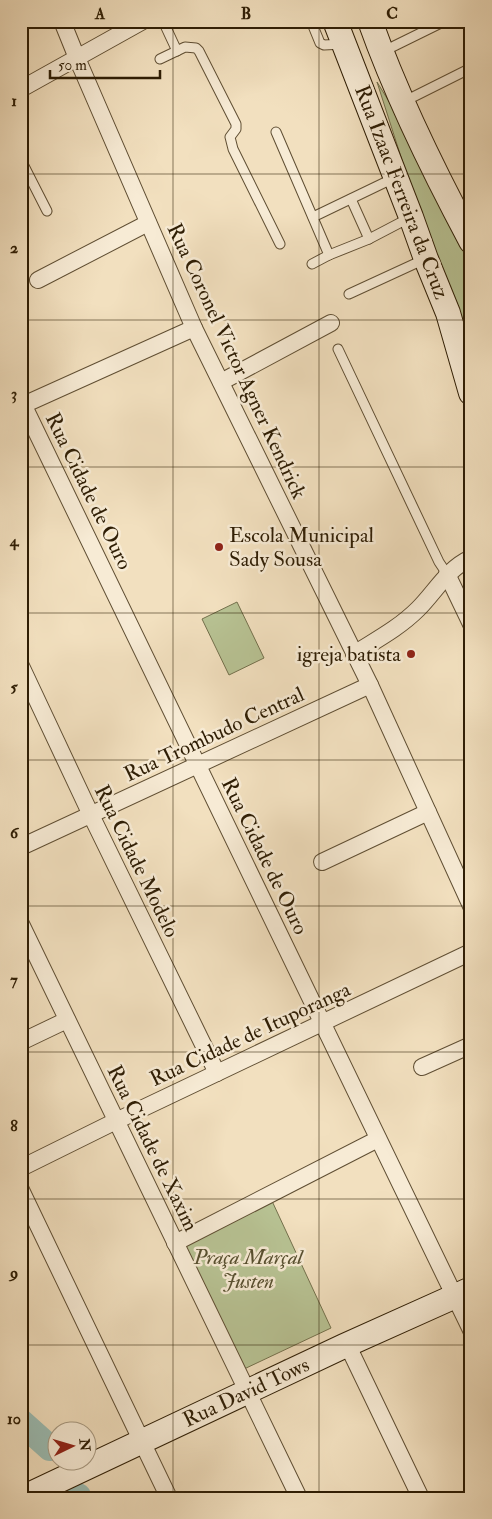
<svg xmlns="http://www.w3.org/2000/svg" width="492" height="1519" font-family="'IM FELL Double Pica',serif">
	<rect width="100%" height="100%" fill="#f2e0bf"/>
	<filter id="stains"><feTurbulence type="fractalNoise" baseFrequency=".004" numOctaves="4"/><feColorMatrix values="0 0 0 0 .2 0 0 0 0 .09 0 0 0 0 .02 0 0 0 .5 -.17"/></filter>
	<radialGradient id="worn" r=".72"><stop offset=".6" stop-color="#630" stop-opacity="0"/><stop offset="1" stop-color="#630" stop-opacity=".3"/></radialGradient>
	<g fill="#b8c394" stroke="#73704c">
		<path d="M377,82L436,178L471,244V339L451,313Z"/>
		<path d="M237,602L264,658L229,675L202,619Z"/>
		<path d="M272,1201L331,1328L242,1370L180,1244Z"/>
	</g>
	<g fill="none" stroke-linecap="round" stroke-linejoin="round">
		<g stroke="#9bbdb4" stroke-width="26">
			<path d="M21,1422L50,1448"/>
			<path d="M78,1496V1498"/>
		</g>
		<defs>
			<g id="lane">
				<path d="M163,21L177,51"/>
				<path d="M226,21L230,23L244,21"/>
				<path d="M311,21L320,43L324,45L343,44"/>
				<path d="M384,51L445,21"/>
				<path d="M160,59L185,47L196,48L199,51L236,124V129L230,137L233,149L280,244"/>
				<path d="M403,102L471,68"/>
				<path d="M276,132L329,255L312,264"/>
				<path d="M21,160L47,211"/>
				<path d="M351,199L369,239"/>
				<path d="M313,217L394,178"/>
				<path d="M329,255L369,239L411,217"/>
				<path d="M349,294L425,259"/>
				<path d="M461,329L471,343"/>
				<path d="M338,349L439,562L447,574"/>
			</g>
			<g id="street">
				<path d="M62,21L77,58L194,328L370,685L471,906"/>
				<path d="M21,89L143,21"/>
				<path d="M38,280L148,223"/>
				<path d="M221,382L331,323"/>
				<path d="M21,400L471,1330"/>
				<path d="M21,406L194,328"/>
				<path d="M447,574L471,624"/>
				<path d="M354,654C376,640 399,628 418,609C436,591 447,569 471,558"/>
				<path d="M21,666L91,815L217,1073"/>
				<path d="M21,847L370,685"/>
				<path d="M322,862L428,812"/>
				<path d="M21,924L299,1498"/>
				<path d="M21,1042L67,1020"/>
				<path d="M422,1067L471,1045"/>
				<path d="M21,1168L116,1121L471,952"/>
				<path d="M21,1190L169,1498"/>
				<path d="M175,1243L378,1139"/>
				<path d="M347,1344L421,1498"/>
			</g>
			<g id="secondary">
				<path d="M335,21L411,217L426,259L448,313L471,393"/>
				<path d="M370,21C397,97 433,170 471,241"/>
				<path d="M22,1498L344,1346L471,1289"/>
			</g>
		</defs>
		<use href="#lane" stroke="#5f4e33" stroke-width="11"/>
		<use href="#street" stroke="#5f4e33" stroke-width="18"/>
		<use href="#secondary" stroke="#2e1d04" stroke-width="26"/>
		<use href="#lane" stroke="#f7ebd5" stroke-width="9"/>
		<use href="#street" stroke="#f7ebd5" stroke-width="16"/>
		<use href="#secondary" stroke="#f7ebd5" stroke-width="24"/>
	</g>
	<path fill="none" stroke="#2e1d04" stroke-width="1" stroke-opacity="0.55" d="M173,21V1498M319,21V1498M21,174H471M21,320H471M21,467H471M21,613H471M21,760H471M21,906H471M21,1052H471M21,1199H471M21,1345H471"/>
	<g fill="#8f2418" stroke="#f7ebd5" stroke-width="2">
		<circle cx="219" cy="547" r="5"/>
		<circle cx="411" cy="654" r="5"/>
	</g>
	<g text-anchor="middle" stroke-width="5" stroke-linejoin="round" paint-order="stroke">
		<g font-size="21" fill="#2e1d04" stroke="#f7ebd5">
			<text transform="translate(402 192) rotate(69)" y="7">Rua Izaac Ferreira da Cruz</text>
			<text transform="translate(237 361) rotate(65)" y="7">Rua Coronel Victor Agner Kendrick</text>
			<text transform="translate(89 491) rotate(64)" y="7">Rua Cidade de Ouro</text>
			<text transform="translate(214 734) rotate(-25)" y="7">Rua Trombudo Central</text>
			<text transform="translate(265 856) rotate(64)" y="7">Rua Cidade de Ouro</text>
			<text transform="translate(137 861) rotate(64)" y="7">Rua Cidade Modelo</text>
			<text transform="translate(250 1034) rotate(-25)" y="7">Rua Cidade de Ituporanga</text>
			<text transform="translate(153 1148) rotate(64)" y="7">Rua Cidade de Xaxim</text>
			<text transform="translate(246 1392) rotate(-25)" y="7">Rua David Tows</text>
		</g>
		<g font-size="21" fill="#2e1d04" stroke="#f7ebd5" text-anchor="start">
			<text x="229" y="542">Escola Municipal<tspan x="229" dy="24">Sady Sousa</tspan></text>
			<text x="401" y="661" text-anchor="end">igreja batista</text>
		</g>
		<g font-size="21" font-style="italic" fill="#574f2f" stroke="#f7ebd5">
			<text x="248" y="1264">Praça Marçal<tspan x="248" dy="24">Justen</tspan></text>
		</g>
	</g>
	<rect width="492" height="1519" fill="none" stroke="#f2e0bf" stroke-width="55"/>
	<g transform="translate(72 1446) rotate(85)"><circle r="24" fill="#f7ebd5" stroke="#a79981"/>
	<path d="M0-4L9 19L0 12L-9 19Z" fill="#8f2418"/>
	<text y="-8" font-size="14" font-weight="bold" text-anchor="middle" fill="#2e1d04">N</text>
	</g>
	<path d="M50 70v8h110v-8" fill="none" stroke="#2e1d04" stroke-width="2.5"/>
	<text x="58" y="70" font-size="15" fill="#2e1d04" stroke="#f7ebd5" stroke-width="4" paint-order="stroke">50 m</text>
	<rect x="28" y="28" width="436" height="1464" fill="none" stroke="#2e1d04" stroke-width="2"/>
	<g font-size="16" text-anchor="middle" font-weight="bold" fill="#2e1d04">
		<text x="100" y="19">A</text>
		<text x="246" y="19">B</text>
		<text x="392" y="19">C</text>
		<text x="14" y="106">1</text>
		<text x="14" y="253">2</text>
		<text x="14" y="399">3</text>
		<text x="14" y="546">4</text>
		<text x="14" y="692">5</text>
		<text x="14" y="838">6</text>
		<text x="14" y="985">7</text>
		<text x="14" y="1131">8</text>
		<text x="14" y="1278">9</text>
		<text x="14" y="1424">10</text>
	</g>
	<rect width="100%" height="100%" filter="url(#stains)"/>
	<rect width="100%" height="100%" fill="url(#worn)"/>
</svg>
